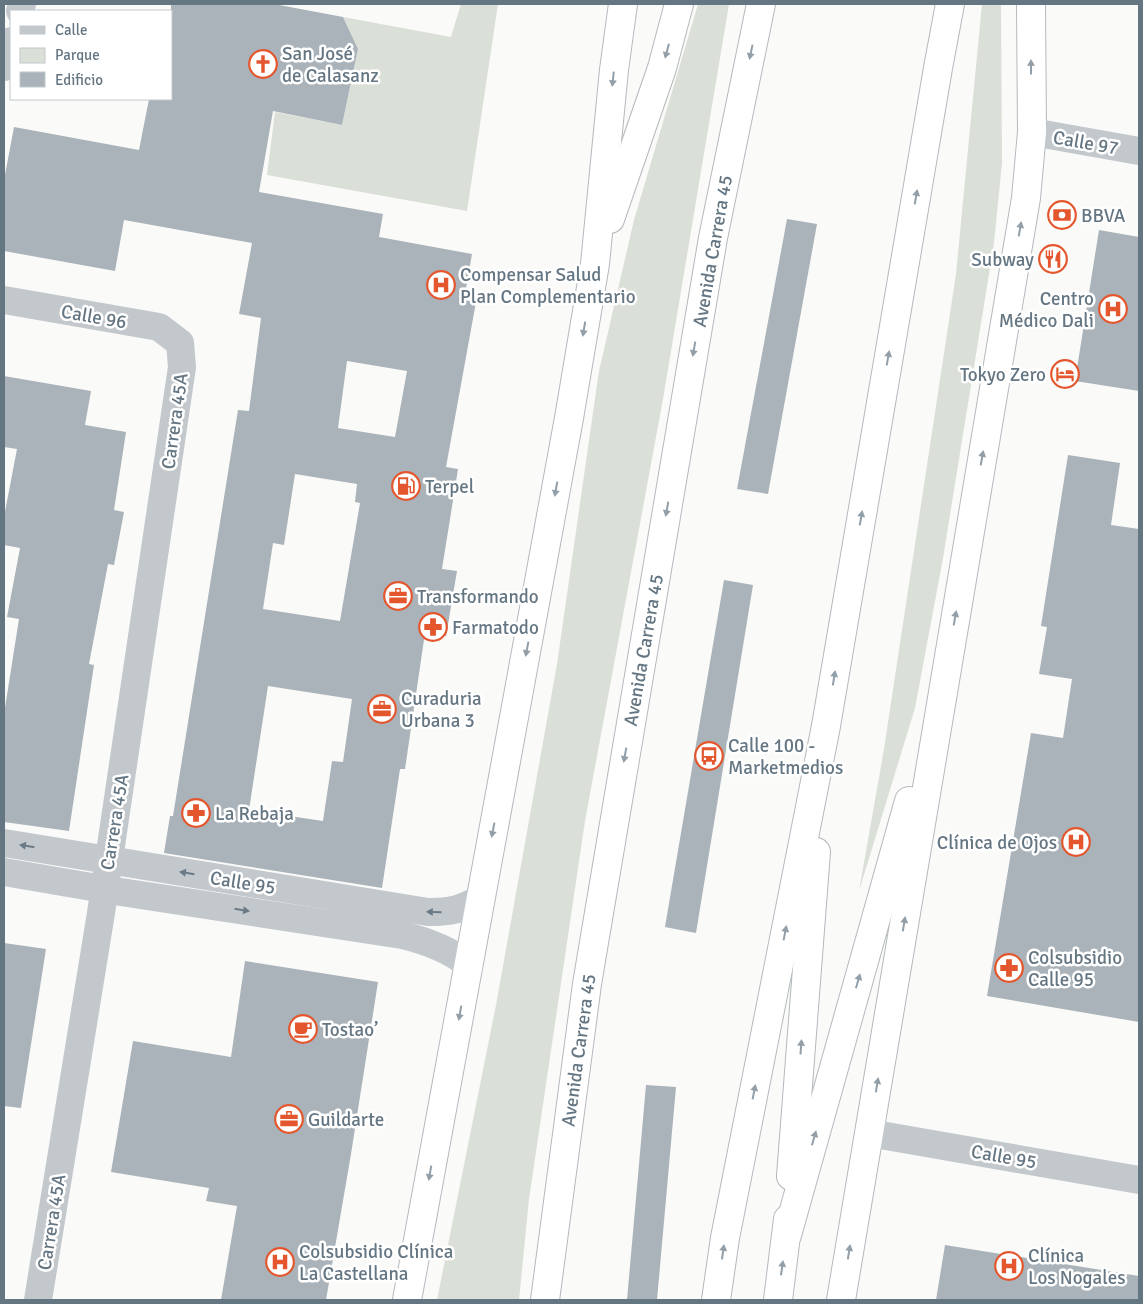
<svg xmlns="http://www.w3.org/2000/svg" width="1143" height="1304" font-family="Signika,sans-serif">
	<rect width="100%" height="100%" fill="#fafaf8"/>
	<g fill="#dadfd7">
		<path d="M461,4H498L467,211L267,175L275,112L342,125L358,49L343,17L451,37Z"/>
		<path d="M698,4H729L663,399L585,821L529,1199L519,1300H437L496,1005L557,664L599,371L634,220Z"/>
		<path d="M982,4H1001L1002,163L994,243L943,558L915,708L859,891L884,749L956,274Z"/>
	</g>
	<g fill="#aab3b9" fill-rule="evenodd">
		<path d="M171,4H274L343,17L358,49L342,125L273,111L259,192L383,214L379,237L472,254L464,300L476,302L446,467L458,469L442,569L457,571L446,636L425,633L405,769H400L382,888L164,853L170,816H173L238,410L249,411L261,318L239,314L252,243L124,220L115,271L4,251V180L14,127L139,150L149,99H171ZM347,361L407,371L395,437L338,428ZM295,474L357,484L355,502L360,503L340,621L263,609L273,543L284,545ZM268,686L352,699L343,762L332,761L323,821L249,810Z"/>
		<path d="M787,219L817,224L768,494L737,489Z"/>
		<path d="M1099,230L1139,237V391L1075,381Z"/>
		<path d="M4,376L91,391L85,425L126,432L114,510L124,512L114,565L108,564L89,664L94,665L69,831L4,822V714L19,619L7,617L20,548L4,545V517L17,449L4,447Z"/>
		<path d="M1068,455L1120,463L1111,525L1139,529V1022L987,996L1031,733L1063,738L1072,679L1039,674L1047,627L1041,626Z"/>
		<path d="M724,580L753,585L696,933L665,927Z"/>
		<path d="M4,943L46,949L21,1108L4,1106Z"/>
		<path d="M245,961L378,982L351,1154L326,1300H221L237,1206L206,1201L209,1188L111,1172L133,1041L231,1057Z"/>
		<path d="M646,1085L676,1087L657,1300H627Z"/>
		<path d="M945,1245L1139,1276V1300H936Z"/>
	</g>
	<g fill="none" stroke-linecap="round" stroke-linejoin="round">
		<defs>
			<g id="highway">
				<path d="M610,219L662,68L679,4"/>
				<path d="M791,1176L816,852"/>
				<path d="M787,1235L909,801"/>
				<path d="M407,1300L569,418L595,264L614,70L623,4"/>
				<path d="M545,1300L587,984L713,238L761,4"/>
				<path d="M716,1300L725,1238L826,726L938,68L950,4"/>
				<path d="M778,1300L788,1219"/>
				<path d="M841,1300L1026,198L1032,132L1031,4"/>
			</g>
		</defs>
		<use href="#highway" stroke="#b4b9bd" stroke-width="30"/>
		<g stroke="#c3c8cc" stroke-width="28">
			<path d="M20,11L22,4"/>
			<path d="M4,67L11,41"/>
			<path d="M1032,132L1139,151"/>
			<path d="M4,300L159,327L180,343L182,367L101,913L38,1300"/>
			<path d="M4,843L428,912C452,912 459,910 480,899"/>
			<path d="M4,872L121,892L402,935C427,941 449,949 469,965"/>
			<path d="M869,1133L1139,1180"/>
		</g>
		<use href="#highway" stroke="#fff" stroke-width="28"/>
	</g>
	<defs><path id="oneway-solid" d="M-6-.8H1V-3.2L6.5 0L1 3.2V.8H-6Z" transform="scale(1.25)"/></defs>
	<g fill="#939fa8">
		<use href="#oneway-solid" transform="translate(667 51) rotate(105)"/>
		<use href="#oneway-solid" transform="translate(751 52) rotate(102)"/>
		<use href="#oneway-solid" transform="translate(1031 67) rotate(-90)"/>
		<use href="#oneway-solid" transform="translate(613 79) rotate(96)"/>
		<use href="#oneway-solid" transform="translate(916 197) rotate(-80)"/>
		<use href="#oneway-solid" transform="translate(1020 229) rotate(-80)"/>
		<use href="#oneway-solid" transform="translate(584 329) rotate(99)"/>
		<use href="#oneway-solid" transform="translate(694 349) rotate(100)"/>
		<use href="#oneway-solid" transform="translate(888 358) rotate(-80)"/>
		<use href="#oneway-solid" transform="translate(982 458) rotate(-80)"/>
		<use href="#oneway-solid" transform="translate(556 489) rotate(100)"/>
		<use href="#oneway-solid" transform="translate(667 509) rotate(100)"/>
		<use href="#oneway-solid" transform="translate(861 518) rotate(-80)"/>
		<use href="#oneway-solid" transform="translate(955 618) rotate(-80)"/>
		<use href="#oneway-solid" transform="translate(527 649) rotate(101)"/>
		<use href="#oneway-solid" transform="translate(834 678) rotate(-81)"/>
		<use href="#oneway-solid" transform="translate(625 755) rotate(100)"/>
		<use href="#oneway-solid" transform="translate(493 830) rotate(101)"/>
		<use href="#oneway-solid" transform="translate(904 924) rotate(-81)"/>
		<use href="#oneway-solid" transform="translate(785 933) rotate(-79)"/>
		<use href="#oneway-solid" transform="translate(858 981) rotate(-74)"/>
		<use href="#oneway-solid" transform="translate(460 1013) rotate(100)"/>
		<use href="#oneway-solid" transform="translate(801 1047) rotate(-86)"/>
		<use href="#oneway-solid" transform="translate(877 1085) rotate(-81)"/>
		<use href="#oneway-solid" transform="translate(754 1092) rotate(-79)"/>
		<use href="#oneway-solid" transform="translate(814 1138) rotate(-74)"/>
		<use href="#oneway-solid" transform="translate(430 1173) rotate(100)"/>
		<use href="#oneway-solid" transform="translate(723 1252) rotate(-82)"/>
		<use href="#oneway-solid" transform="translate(849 1252) rotate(-81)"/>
		<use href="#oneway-solid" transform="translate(782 1268) rotate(-82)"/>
	</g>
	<g fill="#6a7a87">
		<use href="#oneway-solid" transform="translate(27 846) rotate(-171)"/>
		<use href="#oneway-solid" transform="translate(187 873) rotate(-171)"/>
		<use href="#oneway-solid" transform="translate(242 910) rotate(9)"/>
		<use href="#oneway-solid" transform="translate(434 912) rotate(-179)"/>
	</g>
	<defs>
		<symbol id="church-ring" viewBox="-11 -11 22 22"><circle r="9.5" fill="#fff" stroke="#e4572e" stroke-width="1.5"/><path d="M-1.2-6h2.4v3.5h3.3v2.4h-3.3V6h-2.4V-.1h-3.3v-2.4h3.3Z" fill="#e4572e"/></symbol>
		<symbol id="bank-ring" viewBox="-11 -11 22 22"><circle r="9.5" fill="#fff" stroke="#e4572e" stroke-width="1.5"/><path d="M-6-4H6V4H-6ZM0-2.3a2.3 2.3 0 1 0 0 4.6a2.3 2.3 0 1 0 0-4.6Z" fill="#e4572e"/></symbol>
		<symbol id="restaurant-ring" viewBox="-11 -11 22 22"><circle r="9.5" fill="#fff" stroke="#e4572e" stroke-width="1.5"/><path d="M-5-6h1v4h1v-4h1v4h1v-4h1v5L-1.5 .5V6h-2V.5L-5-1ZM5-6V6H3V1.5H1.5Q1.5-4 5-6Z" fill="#e4572e"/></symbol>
		<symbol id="hospital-ring" viewBox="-11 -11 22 22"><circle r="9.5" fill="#fff" stroke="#e4572e" stroke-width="1.5"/><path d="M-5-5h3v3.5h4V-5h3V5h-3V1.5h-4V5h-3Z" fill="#e4572e"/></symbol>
		<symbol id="hotel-ring" viewBox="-11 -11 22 22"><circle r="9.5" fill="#fff" stroke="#e4572e" stroke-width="1.5"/><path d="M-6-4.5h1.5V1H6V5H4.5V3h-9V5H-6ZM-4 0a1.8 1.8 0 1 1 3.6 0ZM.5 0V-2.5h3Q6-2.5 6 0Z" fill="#e4572e"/></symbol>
		<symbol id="fuel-ring" viewBox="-11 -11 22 22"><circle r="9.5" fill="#fff" stroke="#e4572e" stroke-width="1.5"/><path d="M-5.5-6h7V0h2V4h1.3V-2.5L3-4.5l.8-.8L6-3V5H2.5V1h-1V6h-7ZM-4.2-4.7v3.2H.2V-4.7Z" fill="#e4572e"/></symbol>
		<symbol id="office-ring" viewBox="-11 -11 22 22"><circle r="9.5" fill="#fff" stroke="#e4572e" stroke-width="1.5"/><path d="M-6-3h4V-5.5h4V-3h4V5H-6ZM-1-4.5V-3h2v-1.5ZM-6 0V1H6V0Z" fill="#e4572e"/></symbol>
		<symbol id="pharmacy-ring" viewBox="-11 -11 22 22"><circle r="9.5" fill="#fff" stroke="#e4572e" stroke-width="1.5"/><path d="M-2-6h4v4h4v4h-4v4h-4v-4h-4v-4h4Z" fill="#e4572e"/></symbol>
		<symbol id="bus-ring" viewBox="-11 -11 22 22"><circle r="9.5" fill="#fff" stroke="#e4572e" stroke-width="1.5"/><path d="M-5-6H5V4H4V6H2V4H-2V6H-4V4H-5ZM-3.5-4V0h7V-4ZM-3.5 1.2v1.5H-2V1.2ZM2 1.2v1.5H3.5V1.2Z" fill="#e4572e"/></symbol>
		<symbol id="cafe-ring" viewBox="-11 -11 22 22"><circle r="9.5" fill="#fff" stroke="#e4572e" stroke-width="1.5"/><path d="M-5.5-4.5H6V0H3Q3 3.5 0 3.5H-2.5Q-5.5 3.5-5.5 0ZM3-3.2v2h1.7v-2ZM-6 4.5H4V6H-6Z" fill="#e4572e"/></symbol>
	</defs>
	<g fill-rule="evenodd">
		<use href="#church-ring" x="247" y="48" width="32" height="32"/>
		<use href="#bank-ring" x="1046" y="199" width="32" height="32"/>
		<use href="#restaurant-ring" x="1037" y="243" width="32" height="32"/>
		<use href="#hospital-ring" x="425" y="269" width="32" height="32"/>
		<use href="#hospital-ring" x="1097" y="293" width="32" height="32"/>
		<use href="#hotel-ring" x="1049" y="358" width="32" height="32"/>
		<use href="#fuel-ring" x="390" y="470" width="32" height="32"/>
		<use href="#office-ring" x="382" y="580" width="32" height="32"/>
		<use href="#pharmacy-ring" x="417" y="611" width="32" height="32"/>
		<use href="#office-ring" x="366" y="693" width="32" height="32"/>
		<use href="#bus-ring" x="693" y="740" width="32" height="32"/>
		<use href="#pharmacy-ring" x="180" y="797" width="32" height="32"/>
		<use href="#hospital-ring" x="1060" y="826" width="32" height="32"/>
		<use href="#pharmacy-ring" x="993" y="952" width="32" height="32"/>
		<use href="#cafe-ring" x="287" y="1013" width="32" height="32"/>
		<use href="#office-ring" x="273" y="1103" width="32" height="32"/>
		<use href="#hospital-ring" x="264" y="1246" width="32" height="32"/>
		<use href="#hospital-ring" x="993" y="1250" width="32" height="32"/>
	</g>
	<g text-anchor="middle" stroke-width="5" stroke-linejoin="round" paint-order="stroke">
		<g font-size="19" fill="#657683" stroke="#fff" text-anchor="start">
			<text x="282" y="60">San José<tspan x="282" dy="22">de Calasanz</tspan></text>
			<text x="1081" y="222">BBVA</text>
			<text x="1034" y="266" text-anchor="end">Subway</text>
			<text x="460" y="281">Compensar Salud<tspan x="460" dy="22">Plan Complementario</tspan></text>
			<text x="1094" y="305" text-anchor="end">Centro<tspan x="1094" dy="22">Médico Dali</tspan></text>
			<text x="1046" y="381" text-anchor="end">Tokyo Zero</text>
			<text x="425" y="493">Terpel</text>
			<text x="417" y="603">Transformando</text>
			<text x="452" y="634">Farmatodo</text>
			<text x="401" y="705">Curaduria<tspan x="401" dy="22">Urbana 3</tspan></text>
			<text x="728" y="752">Calle 100 -<tspan x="728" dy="22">Marketmedios</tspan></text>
			<text x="215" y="820">La Rebaja</text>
			<text x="1057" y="849" text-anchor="end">Clínica de Ojos</text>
			<text x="1028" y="964">Colsubsidio<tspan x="1028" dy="22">Calle 95</tspan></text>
			<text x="322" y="1036">Tostao’</text>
			<text x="308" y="1126">Guildarte</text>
			<text x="299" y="1258">Colsubsidio Clínica<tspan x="299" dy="22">La Castellana</tspan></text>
			<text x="1028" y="1262">Clínica<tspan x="1028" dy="22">Los Nogales</tspan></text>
		</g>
		<g font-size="19" fill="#657683" stroke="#fff">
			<text transform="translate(1086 142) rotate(10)" y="7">Calle 97</text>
			<text transform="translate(712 251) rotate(-80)" y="7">Avenida Carrera 45</text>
			<text transform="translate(94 316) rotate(10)" y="7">Calle 96</text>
			<text transform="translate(174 421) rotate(-82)" y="7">Carrera 45A</text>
			<text transform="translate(643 650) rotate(-80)" y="7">Avenida Carrera 45</text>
			<text transform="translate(114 822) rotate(-81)" y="7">Carrera 45A</text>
			<text transform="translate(243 882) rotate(9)" y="7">Calle 95</text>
			<text transform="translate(578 1050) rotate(-82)" y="7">Avenida Carrera 45</text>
			<text transform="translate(1004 1156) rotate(10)" y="7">Calle 95</text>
			<text transform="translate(51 1222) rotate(-81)" y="7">Carrera 45A</text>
		</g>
	</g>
	<rect width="1143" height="1304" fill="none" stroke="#657683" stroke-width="10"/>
	<rect x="10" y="10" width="162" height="90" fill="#ffffff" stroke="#c1c8cd"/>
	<rect x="20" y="26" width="25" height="8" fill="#c3c8cc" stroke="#c1c8cd"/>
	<text x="55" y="35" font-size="15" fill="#657683">Calle</text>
	<rect x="20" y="48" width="25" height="15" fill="#dadfd7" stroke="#c1c8cd"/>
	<text x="55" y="60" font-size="15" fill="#657683">Parque</text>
	<rect x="20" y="72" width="25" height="15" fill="#aab3b9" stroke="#c1c8cd"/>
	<text x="55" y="85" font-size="15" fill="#657683">Edificio</text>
</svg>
